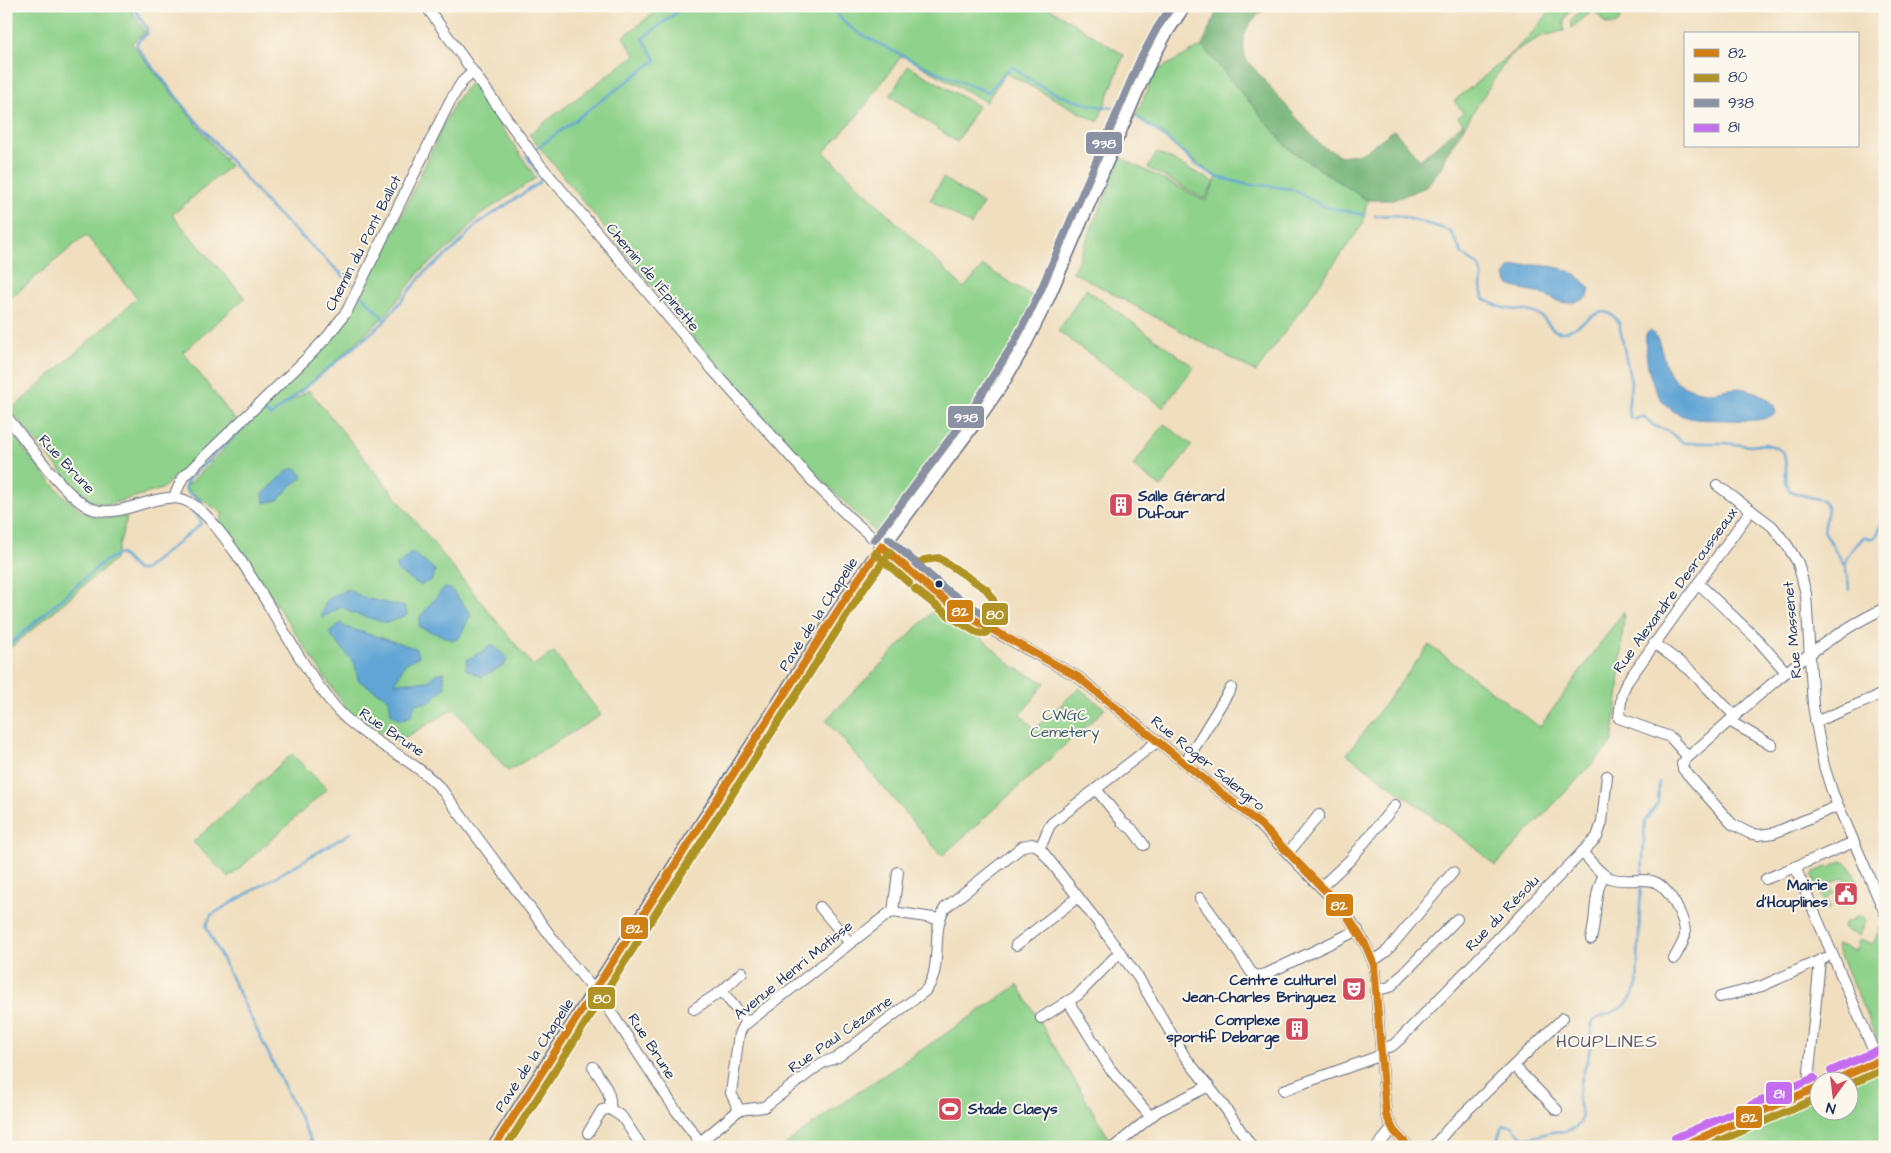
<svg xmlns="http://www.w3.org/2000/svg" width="1891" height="1153" font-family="'Architects Daughter',sans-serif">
	<rect width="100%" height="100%" fill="#fbf7ec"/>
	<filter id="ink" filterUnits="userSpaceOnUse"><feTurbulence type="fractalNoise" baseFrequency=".02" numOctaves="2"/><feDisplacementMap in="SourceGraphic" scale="10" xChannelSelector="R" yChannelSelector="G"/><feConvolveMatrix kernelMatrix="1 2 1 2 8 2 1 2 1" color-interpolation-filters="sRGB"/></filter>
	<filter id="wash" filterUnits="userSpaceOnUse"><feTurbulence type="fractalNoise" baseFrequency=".0096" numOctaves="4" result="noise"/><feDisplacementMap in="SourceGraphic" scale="20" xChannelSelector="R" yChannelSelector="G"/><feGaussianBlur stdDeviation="1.12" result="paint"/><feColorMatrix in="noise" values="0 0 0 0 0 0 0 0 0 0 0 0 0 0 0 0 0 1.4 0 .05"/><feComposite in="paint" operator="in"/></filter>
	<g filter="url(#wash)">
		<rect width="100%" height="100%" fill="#f0debe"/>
		<g fill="#8fd28b" stroke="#558074">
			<path d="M6,6H129L145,32L144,34L133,41L132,44L230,166L172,215L245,298L183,352L235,420L162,489L107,505L86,500L10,411L137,298L86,235L6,302Z"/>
			<path d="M663,6H1046L1124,55L1098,122L1006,73L986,102L902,55L858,115L824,152L964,288L983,266L1034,297L1010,348L973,405L877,534L814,472L723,374L529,134L635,55L623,37Z"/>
			<path d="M1553,6H1576C1567,13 1562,20 1564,31L1542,36L1520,48L1509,56L1465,125L1458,117L1463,112L1454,101C1488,73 1529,43 1553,6Z"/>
			<path d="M1587,6H1613L1620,16L1619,22L1615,25L1606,24L1594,10L1571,28C1568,18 1580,12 1587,6Z"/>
			<path d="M1202,46L1289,149L1367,200L1363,224L1256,372L1073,272L1121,158L1206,201L1217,178L1136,115L1156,71Z"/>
			<path d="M908,66L978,106L957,142L890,96Z"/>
			<path d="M472,82L536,178L480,215L454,244L422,269L386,315L329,367L274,412L309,390L533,666L554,652L601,715L508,771L454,709L397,742L347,710L220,521L223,514L185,488C247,425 314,364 362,289C389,247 409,199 430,154C441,131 453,98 472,82Z"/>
			<path d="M1157,152L1214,182L1205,199L1148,168Z"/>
			<path d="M943,178L983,204L971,225L930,200Z"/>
			<path d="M1086,289L1194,367L1163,407L1058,331Z"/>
			<path d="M1164,424L1192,445L1161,487L1133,466Z"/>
			<path d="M6,426C26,449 66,510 96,517C105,519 118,517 127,517L115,559L7,651Z"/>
			<path d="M938,606L972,629L1012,666L1045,683L1033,698L1034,699L1020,714L1035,729L1079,688L1105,709L942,856L826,720Z"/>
			<path d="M1624,611L1619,689L1612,743L1495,866L1477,849L1347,754L1429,645L1540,727Z"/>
			<path d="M292,754L327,789L229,878L193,842Z"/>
			<path d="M1842,861L1849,865L1858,882L1855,885L1846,888L1844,885L1846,881L1842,878L1829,884L1835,893L1827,898L1830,908L1827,910L1812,875L1815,872L1826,867L1829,868Z"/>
			<path d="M1860,916L1866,920L1859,936L1843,929L1844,923Z"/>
			<path d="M1880,928H1883L1885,930L1884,1046L1880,1045L1836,947L1837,944L1855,951L1860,939L1873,944Z"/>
			<path d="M1018,985L1110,1140L1100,1147H782L835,1108Z"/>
			<path d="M1883,1066L1885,1071V1147H1702L1818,1095V1110H1848L1849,1082Z"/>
		</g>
		<path fill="#73b477" stroke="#47726a" d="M1219,6H1268C1248,24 1240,30 1245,58L1320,145L1341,156L1363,153L1394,130L1420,160L1463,123L1465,125L1445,157L1442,166L1426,187L1393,200H1367L1289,149L1202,46Z"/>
		<g fill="#60a5d5" stroke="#3e6a9a">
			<path d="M1526,265C1550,265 1576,267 1590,289L1588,297C1565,310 1558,299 1536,292C1526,289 1516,290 1507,283L1505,275L1510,267Z"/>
			<path d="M1650,331C1664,337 1660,367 1675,380C1681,385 1689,388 1696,390C1722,398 1732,378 1763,396C1770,401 1775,404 1776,413C1762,423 1744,420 1728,420C1715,419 1698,421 1686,417C1653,408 1644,364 1646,334Z"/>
			<path d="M290,469H297L304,477L292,485L278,500L264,503L263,494Z"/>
			<path d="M412,552L435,570L432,580L420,585L397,571L396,566Z"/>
			<path d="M444,588L451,589L471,614L459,638L453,640L419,627L420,617Z"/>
			<path d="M347,589L365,598L405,607L407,615L387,623L352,613L342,607L321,618L326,601Z"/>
			<path d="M341,623L345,627L415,648L419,656L405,664L395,683L429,681L435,674L443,672L445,687L430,702L415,704L411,716L400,720L391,714L389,699L358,680L355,664L329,633Z"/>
			<path d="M493,645L508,659L504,665L482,677L466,669L467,660Z"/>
		</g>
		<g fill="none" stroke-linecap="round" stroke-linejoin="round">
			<g stroke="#60a5d5" stroke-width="2.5">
				<path d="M133,6L147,29V34L137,42V46L140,51L188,111L270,207L352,284"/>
				<path d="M830,6L846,24L857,32C899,55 943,76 988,92L1006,71L1013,67C1038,89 1066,100 1098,106C1106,108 1113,106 1121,109"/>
				<path d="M1134,115L1161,134L1198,166L1217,177L1249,185H1262L1292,189L1322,206L1364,215"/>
				<path d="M536,149L656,60L643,38L685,6"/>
				<path d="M1375,216L1395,215L1407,218L1445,229L1452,233L1462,254L1479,266L1482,276L1481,286L1483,298C1490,302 1496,306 1504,308C1515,311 1529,309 1539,315C1548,320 1550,333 1563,332C1583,330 1602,295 1619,323L1631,383L1628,409L1630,418L1636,419L1643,416L1654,426L1666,430L1684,443H1724L1751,446L1765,444L1775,447L1784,453L1786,468V484L1789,490L1798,494L1822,500L1828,508L1824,531L1844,565"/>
				<path d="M362,295L385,320"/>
				<path d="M198,504L201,501L187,492L185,487L188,479L262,410L271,416L383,323L425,272L454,249L476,225L539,183L541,178L527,156"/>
				<path d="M1850,590C1844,563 1841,559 1863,538H1874L1878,533L1885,509"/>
				<path d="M6,648L102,563L114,556L121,554L137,570H144L201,524V521L192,511"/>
				<path d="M1642,876L1645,821L1658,803L1659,782"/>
				<path d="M314,1147L206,926L211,915L352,832"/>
				<path d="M1495,1147L1500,1131L1504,1125L1512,1126C1529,1144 1525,1138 1548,1133C1559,1130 1572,1134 1580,1123C1585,1114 1577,1106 1578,1097C1580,1081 1587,1064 1590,1048C1591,1039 1590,1030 1593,1021C1615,1008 1625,1014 1637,987L1641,882"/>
			</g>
		</g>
	</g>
	<g filter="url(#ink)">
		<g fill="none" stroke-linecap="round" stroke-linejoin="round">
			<defs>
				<g id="minor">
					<path d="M426,6L537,161L712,369L816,485L850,518L944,600L981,624L1078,677L1255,820L1346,913L1365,944L1374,965L1386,1115L1394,1131L1409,1147"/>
					<path d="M1165,6L1176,17"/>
					<path d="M6,416C25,439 65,497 90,508C126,523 162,481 195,506C211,518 223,536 235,552C270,602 296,660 335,707C365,742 412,756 442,790L567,958L605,1003L675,1109L704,1147"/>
					<path d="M1717,485L1772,526L1787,545L1798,563L1806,594L1813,706L1824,766L1833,794L1885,913"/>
					<path d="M174,497L183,477L308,357L328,336L347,311L450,101L462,82L473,72"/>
					<path d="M1698,583L1758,640L1786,672"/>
					<path d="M1654,643L1690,670L1735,716"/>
					<path d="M1729,721L1772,745"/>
					<path d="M1815,722L1885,693"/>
					<path d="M1688,757L1670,737L1619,718L1622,693L1627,682L1751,510"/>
					<path d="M1185,763L1231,688"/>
					<path d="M1096,789L1123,823L1132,829L1144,845"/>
					<path d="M1838,806L1774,833L1759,835L1749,833L1732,824L1683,769L1682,764L1688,757C1750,704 1810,643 1885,608"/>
					<path d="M1039,847L1100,925"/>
					<path d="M1582,852C1590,860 1600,875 1610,878C1623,883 1639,878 1652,881C1668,885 1686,919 1685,935C1684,943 1677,952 1674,959"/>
					<path d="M1288,853L1319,815"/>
					<path d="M1795,867L1878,1061"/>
					<path d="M1766,879L1854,842"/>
					<path d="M1321,887L1350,860L1395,805"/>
					<path d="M1200,898L1226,934L1251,972L1256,976L1266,974L1358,930"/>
					<path d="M820,907L850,943"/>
					<path d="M893,912L898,872"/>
					<path d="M1101,927L1138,977L1185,1057L1221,1102L1252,1147"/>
					<path d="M1591,939C1597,918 1593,894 1604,875"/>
					<path d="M1016,945L1078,897"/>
					<path d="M1373,961L1387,951L1453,872"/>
					<path d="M1377,990L1390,987L1457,919"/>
					<path d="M722,991L747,1023"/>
					<path d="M1720,997L1762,986L1825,958"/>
					<path d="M1068,1001L1110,1069L1150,1116"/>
					<path d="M694,1009L722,991L742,972"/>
					<path d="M1041,1018L1078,995L1120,952"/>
					<path d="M1382,1048L1392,1046L1400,1039L1597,837L1602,822L1607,776"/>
					<path d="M1514,1066L1557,1110"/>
					<path d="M593,1067C602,1081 612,1092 610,1109"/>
					<path d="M1284,1090L1382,1055"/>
					<path d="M1807,1092L1820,960"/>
					<path d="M739,1110L764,1107L822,1063L838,1057L925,991C944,971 930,930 945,908L1023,846L1032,844L1039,847C1046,840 1045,831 1052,823L1158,741"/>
					<path d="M739,1110L731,1093L739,1034L743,1026L888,914L893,912L940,919"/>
					<path d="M588,1133L602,1110L610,1109L622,1117L642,1147"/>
					<path d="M694,1147L739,1110"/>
					<path d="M1114,1147L1158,1111L1209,1086"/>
					<path d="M1377,1147L1392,1129"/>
					<path d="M1433,1147L1450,1127L1563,1018"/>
				</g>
				<g id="major">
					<path d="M1835,1080L1885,1058"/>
					<path d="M494,1147L855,584L979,417L1002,384L1023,348L1048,298L1148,66L1166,33L1184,6"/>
					<path d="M1679,1147L1818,1087"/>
				</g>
			</defs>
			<use href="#minor" stroke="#666c80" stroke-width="12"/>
			<use href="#major" stroke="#666c80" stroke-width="15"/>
			<use href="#minor" stroke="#fff" stroke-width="10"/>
			<use href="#major" stroke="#fff" stroke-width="12"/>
			<defs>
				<g id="bus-1">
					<path d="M1835,1080L1885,1058"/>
					<path d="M494,1147L855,584L882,546L934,592L964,614L1078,677L1261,825L1343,909L1365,944L1374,965L1386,1115L1394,1131L1409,1147"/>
					<path d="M1680,1147L1818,1087"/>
				</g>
				<g id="bus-2">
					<path d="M875,553L909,583"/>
					<path d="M915,589L948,615L976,632L980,634L986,633C999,620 998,602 986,589L939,558L924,560L918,564"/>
					<path d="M1848,1085L1885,1069"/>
					<path d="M506,1147L863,590L890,552"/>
					<path d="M1705,1147L1818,1098"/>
				</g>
				<g id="bus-3">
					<path d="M889,539L945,589L986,616"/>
					<path d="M874,540L971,411L1014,343L1039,294L1139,62L1157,28L1172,6"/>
				</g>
				<g id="bus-4">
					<path d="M1831,1071L1881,1049"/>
					<path d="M1675,1138L1814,1078"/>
				</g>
			</defs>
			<use href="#bus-1" stroke="#fbf7ec" stroke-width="11"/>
			<use href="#bus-2" stroke="#fbf7ec" stroke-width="11"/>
			<use href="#bus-3" stroke="#fbf7ec" stroke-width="11"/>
			<use href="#bus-4" stroke="#fbf7ec" stroke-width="11"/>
			<use href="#bus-1" stroke="#d17e13" stroke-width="8"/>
			<use href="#bus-2" stroke="#af9324" stroke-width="8"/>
			<use href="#bus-3" stroke="#8a91a2" stroke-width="8"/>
			<use href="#bus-4" stroke="#c56dee" stroke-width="8"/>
		</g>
	</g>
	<defs>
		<symbol id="building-square" viewBox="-11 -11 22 22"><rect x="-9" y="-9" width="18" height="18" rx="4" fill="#d1495b" stroke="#fbf7ec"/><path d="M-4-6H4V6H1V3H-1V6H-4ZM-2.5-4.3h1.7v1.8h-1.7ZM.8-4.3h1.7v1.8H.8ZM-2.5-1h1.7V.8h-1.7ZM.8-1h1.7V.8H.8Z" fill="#fff"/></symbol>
		<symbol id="civic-square" viewBox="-11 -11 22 22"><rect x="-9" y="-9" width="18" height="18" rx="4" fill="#d1495b" stroke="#fbf7ec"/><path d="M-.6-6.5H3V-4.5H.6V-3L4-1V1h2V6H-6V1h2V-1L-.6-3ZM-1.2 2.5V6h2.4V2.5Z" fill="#fff"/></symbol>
		<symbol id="theatre-square" viewBox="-11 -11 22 22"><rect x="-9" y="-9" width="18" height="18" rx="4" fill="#d1495b" stroke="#fbf7ec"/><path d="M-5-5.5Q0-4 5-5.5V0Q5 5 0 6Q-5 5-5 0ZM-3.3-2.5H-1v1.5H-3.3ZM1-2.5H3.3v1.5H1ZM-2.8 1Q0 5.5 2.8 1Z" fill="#fff"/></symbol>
		<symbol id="stadium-square" viewBox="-11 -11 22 22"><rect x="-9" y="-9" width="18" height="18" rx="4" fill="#d1495b" stroke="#fbf7ec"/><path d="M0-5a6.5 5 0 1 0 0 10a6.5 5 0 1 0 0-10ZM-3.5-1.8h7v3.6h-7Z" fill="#fff"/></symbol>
	</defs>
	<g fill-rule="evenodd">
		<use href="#building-square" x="1107" y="491" width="28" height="28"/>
		<use href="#civic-square" x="1832" y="880" width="28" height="28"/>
		<use href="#theatre-square" x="1340" y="975" width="28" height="28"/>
		<use href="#building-square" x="1283" y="1015" width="28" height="28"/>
		<use href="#stadium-square" x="936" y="1095" width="28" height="28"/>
	</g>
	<circle fill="#1b2f5e" stroke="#fbf7ec" stroke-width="2" cx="939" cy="584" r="4.5"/>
	<g text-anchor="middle" stroke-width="4" stroke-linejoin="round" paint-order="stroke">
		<g font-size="15" fill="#1b2f5e" stroke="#fbf7ec">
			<text transform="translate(363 243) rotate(-63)" y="5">Chemin du Pont Ballot</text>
			<text transform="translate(653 277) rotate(50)" y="5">Chemin de l'Épinette</text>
			<text transform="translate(67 464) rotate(47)" y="5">Rue Brune</text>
			<text transform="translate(1675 590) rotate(-54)" y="5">Rue Alexandre Desrousseaux</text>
			<text transform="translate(818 614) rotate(-57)" y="5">Pavé de la Chapelle</text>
			<text transform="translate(1792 630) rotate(-95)" y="5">Rue Massenet</text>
			<text transform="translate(392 732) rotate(34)" y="5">Rue Brune</text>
			<text transform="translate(1208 763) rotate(39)" y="5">Rue Roger Salengro</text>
			<text transform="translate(1502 913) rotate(-46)" y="5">Rue du Résolu</text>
			<text transform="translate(793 970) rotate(-39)" y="5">Avenue Henri Matisse</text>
			<text transform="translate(840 1034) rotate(-35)" y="5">Rue Paul Cézanne</text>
			<text transform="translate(652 1046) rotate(57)" y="5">Rue Brune</text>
			<text transform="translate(534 1055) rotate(-57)" y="5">Pavé de la Chapelle</text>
		</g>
		<g font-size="15" font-weight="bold" fill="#1b2f5e" stroke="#fbf7ec" text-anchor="end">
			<text x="1138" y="501" text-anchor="start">Salle Gérard<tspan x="1138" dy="17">Dufour</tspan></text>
			<text x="1828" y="890">Mairie<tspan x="1828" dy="17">d'Houplines</tspan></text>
			<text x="1336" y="985">Centre culturel<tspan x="1336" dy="17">Jean-Charles Bringuez</tspan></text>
			<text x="1280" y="1025">Complexe<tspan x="1280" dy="17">sportif Debarge</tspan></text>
			<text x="968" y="1114" text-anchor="start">Stade Claeys</text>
		</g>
		<g font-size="15" fill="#385869" stroke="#fbf7ec">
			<text x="1065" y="720">CWGC<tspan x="1065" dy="17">Cemetery</tspan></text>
		</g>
		<g font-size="18" letter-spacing="1" fill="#605b74" stroke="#fbf7ec">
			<text x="1607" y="1047">HOUPLINES</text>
		</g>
	</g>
	<g stroke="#fbf7ec" stroke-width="2">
		<rect x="1085" y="131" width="38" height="24" rx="5" fill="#8a91a2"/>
		<rect x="947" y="405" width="38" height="24" rx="5" fill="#8a91a2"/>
		<rect x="946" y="599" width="28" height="24" rx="5" fill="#d17e13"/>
		<rect x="981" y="602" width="28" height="24" rx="5" fill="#af9324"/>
		<rect x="1325" y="893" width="29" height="24" rx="5" fill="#d17e13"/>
		<rect x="620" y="916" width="29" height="24" rx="5" fill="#d17e13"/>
		<rect x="587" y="986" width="29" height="24" rx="5" fill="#af9324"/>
		<rect x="1765" y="1081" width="28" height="24" rx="5" fill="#c56dee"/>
		<rect x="1735" y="1105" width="28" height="24" rx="5" fill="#d17e13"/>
	</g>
	<g font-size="14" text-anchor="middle" font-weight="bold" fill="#fff">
		<text x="1104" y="148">938</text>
		<text x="966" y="422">938</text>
		<text x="960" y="616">82</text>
		<text x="995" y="619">80</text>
		<text x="1339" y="910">82</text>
		<text x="634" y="933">82</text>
		<text x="602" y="1003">80</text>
		<text x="1779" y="1098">81</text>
		<text x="1749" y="1122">82</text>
	</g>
	<rect width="1891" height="1153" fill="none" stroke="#fbf7ec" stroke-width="25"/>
	<rect x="1684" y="32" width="175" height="115" fill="#fbf7ec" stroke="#a1a7b3"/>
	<rect x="1694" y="49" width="25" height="8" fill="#d17e13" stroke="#a1a7b3"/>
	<text x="1728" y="58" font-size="15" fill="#1b2f5e">82</text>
	<rect x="1694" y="74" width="25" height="8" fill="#af9324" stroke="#a1a7b3"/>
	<text x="1728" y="82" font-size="15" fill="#1b2f5e">80</text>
	<rect x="1694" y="99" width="25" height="8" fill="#8a91a2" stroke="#a1a7b3"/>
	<text x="1728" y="108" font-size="15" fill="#1b2f5e">938</text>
	<rect x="1694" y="124" width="25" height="8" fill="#c56dee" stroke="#a1a7b3"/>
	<text x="1728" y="132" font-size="15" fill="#1b2f5e">81</text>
	<g transform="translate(1834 1096) rotate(194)"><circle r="24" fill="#fbf7ec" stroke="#a1a7b3"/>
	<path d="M0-4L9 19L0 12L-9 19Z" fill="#d1495b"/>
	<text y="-8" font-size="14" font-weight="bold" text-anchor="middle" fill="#1b2f5e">N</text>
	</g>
</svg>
